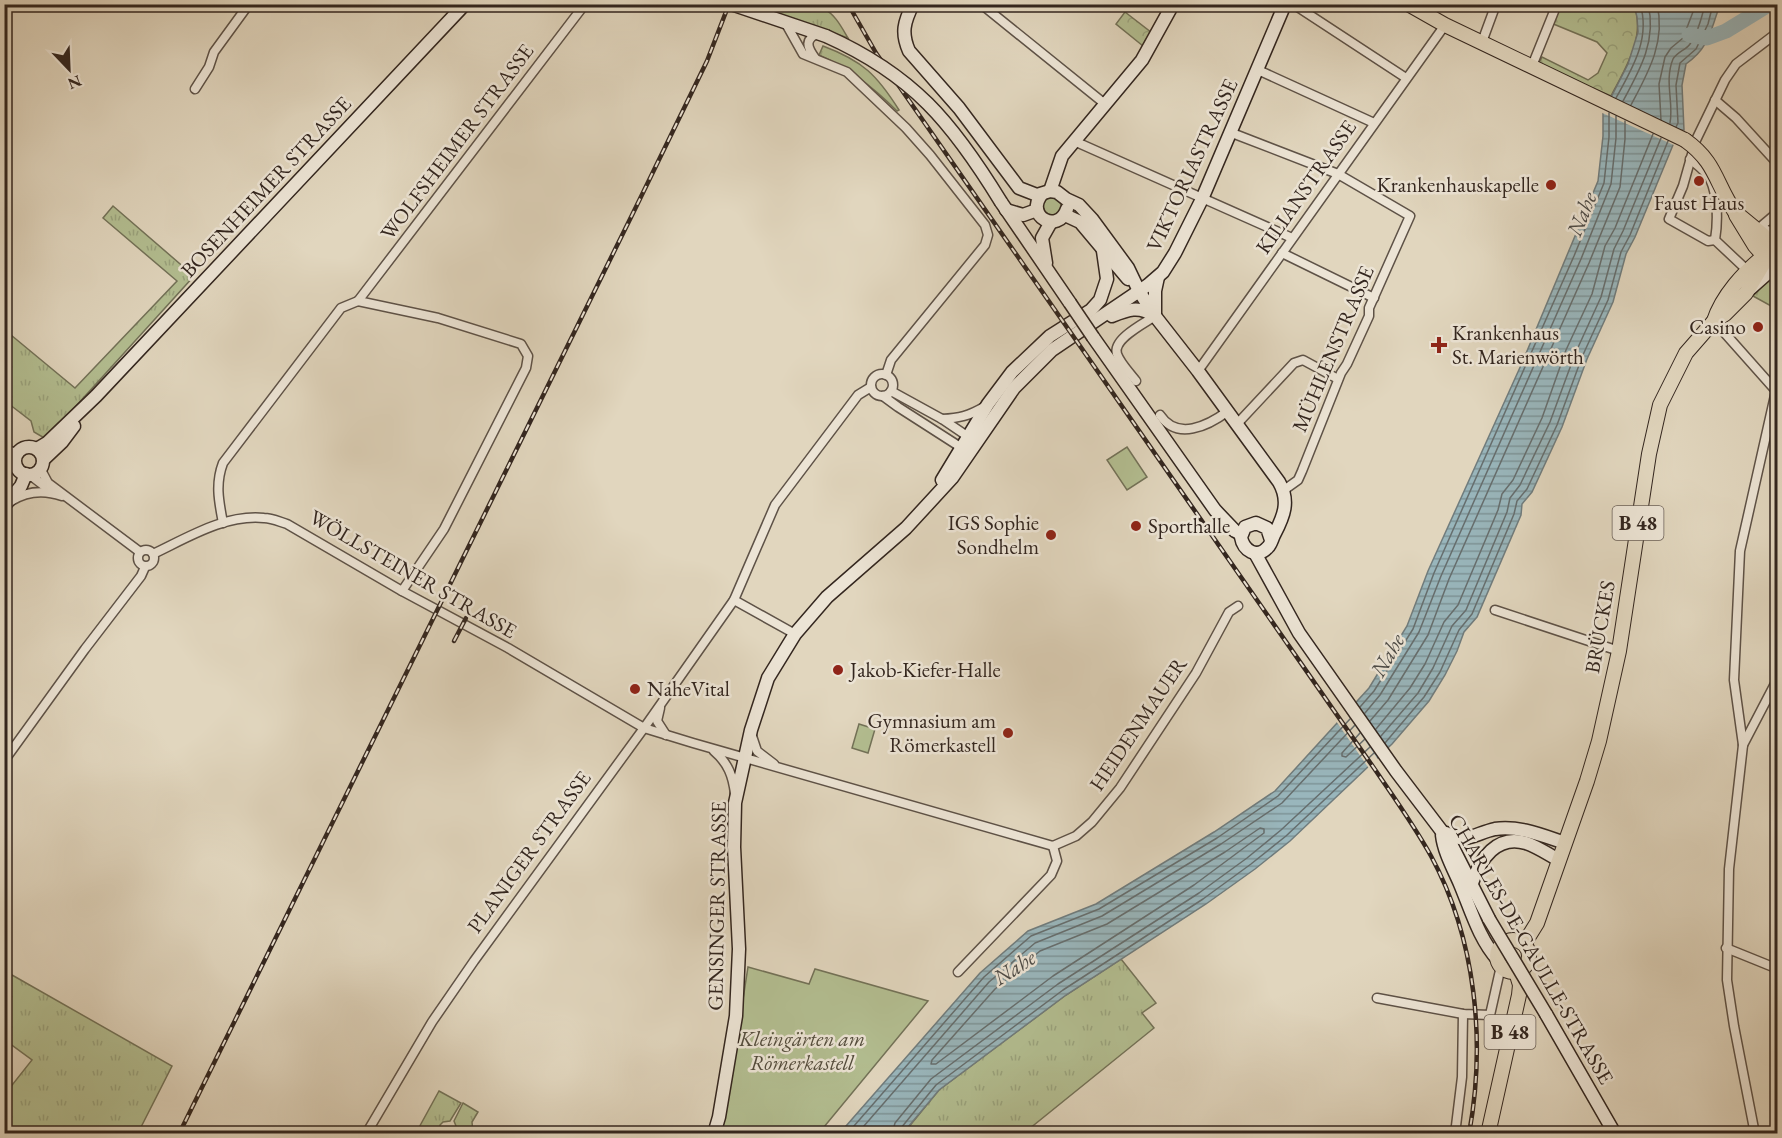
<svg xmlns="http://www.w3.org/2000/svg" width="1782" height="1138" font-family="'EB Garamond',serif">
	<defs>
		<pattern id="grass-tufts" width="24" height="20" patternUnits="userSpaceOnUse" patternTransform="scale(1.5)"><rect width="24" height="20" fill="#b3be91"/><path d="M3 7l-1-3M5 7V3M7 7l1-3M15 17l-1-3M17 17v-4M19 17l1-3" fill="none" stroke="#9aa37d"/></pattern>
		<pattern id="park-crowns" width="20" height="18" patternUnits="userSpaceOnUse" patternTransform="scale(1.5)"><rect width="20" height="18" fill="#b3be91"/><path d="M2 6a3 3 0 1 1 6 0M12 15a3 3 0 1 1 6 0" fill="none" stroke="#9aa37d"/></pattern>
		<pattern id="water-rules" width="6" height="5" patternUnits="userSpaceOnUse" patternTransform="scale(1.5)"><rect width="6" height="5" fill="#99b6bc"/><path d="M0 2.5h6" fill="none" stroke="#7d9498"/></pattern>
	</defs>
	<rect width="100%" height="100%" fill="#e1d6be"/>
	<filter id="stains"><feTurbulence type="fractalNoise" baseFrequency=".00333" numOctaves="4"/><feColorMatrix values="0 0 0 0 .2 0 0 0 0 .09 0 0 0 0 .02 0 0 0 .5 -.17"/></filter>
	<radialGradient id="worn" r=".72"><stop offset=".6" stop-color="#630" stop-opacity="0"/><stop offset="1" stop-color="#630" stop-opacity=".3"/></radialGradient>
	<g fill="url(#grass-tufts)" stroke="#737258" stroke-width="1.5">
		<path d="M753,5C773,4 807,0 824,9C835,14 842,28 848,38Z"/>
		<path d="M823,46C863,61 877,75 899,110L897,111C874,88 849,68 819,55Z"/>
		<circle cx="1052" cy="206" r="9"/>
		<path d="M113,206L194,276L46,439L34,432L31,421L5,401V343L11,335L75,388L177,281L103,218Z"/>
		<path d="M1770,278L1777,286V294L1771,306L1753,296Z"/>
		<path d="M1121,959L1156,1003L1142,1013L1154,1028L1024,1133L903,1134L939,1090L1066,995Z"/>
		<path d="M12,975L172,1066L138,1133H5V1094L32,1060L5,1040V985Z"/>
		<path d="M439,1091L461,1103L450,1121L443,1122L440,1125L439,1133H416Z"/>
		<path d="M463,1103L478,1112L472,1122L473,1133H453L456,1126L454,1121Z"/>
	</g>
	<g fill="url(#park-crowns)" stroke="#737258" stroke-width="1.5">
		<path d="M1557,5H1634C1646,37 1625,69 1611,96L1538,65L1542,57L1588,80L1598,73L1607,53L1597,42L1551,23Z"/>
		<path d="M1125,12L1152,33L1143,46L1116,24Z"/>
	</g>
	<g fill="#b3be91" stroke="#737258" stroke-width="1.5">
		<path d="M1127,447L1147,477L1127,490L1107,460Z"/>
		<path d="M859,724L875,729L868,753L852,748Z"/>
		<path d="M748,967L809,984L815,969L928,1001L819,1133L720,1134L727,1103Z"/>
	</g>
	<path fill="url(#water-rules)" stroke="#707c7d" stroke-width="1.5" d="M1634,5H1720C1710,31 1710,47 1686,64L1682,85L1684,130H1681L1673,145L1635,237L1626,254L1613,302L1587,359L1562,427L1532,492L1522,504L1521,515L1477,617L1464,632L1457,651L1445,675L1429,701L1392,744L1290,841L1255,869L1206,904L1066,995L939,1090L903,1133L839,1134L980,973L1028,931L1096,904L1214,832L1275,791L1369,688L1407,626L1428,571L1522,363L1598,181L1603,136V113L1628,64L1638,32L1637,17Z"/>
	<g fill="#e1d6be">
		<path d="M1608,95L1683,131L1676,146L1600,112Z"/>
		<path d="M1345,711L1379,761L1370,770L1336,721Z"/>
	</g>
	<g fill="none" stroke-linecap="round" stroke-linejoin="round">
		<g stroke="#666e6e" stroke-width="1.5">
			<path d="M1616,98C1632,69 1651,38 1640,4"/>
			<path d="M1623,101C1640,70 1657,40 1648,4"/>
			<path d="M1631,105C1648,73 1666,42 1657,4"/>
			<path d="M1661,120L1659,84L1665,57L1671,48L1683,38L1696,4"/>
			<path d="M1670,123C1674,103 1664,81 1673,59C1677,52 1686,50 1690,44C1698,33 1702,17 1705,4"/>
			<path d="M1676,127L1678,123L1676,85L1680,63L1696,49L1708,24L1713,4"/>
			<path d="M1360,707L1374,691L1413,629L1434,573L1574,256L1604,183L1609,137V113"/>
			<path d="M1365,713L1380,695L1419,632L1441,576L1581,259L1611,184L1616,138V116"/>
			<path d="M1370,721L1388,700L1428,635L1449,579L1589,263L1620,187L1625,139V121"/>
			<path d="M1376,729L1410,688L1425,664L1444,622L1458,605L1498,510L1502,494L1513,480L1542,418L1566,350L1592,294L1605,246L1615,228L1653,134"/>
			<path d="M1360,733L1342,753V756L1346,757L1365,739"/>
			<path d="M1381,736L1418,693L1433,668L1452,626L1466,610L1507,512L1510,498L1520,485L1550,422L1575,354L1601,297L1614,249L1623,231L1661,138"/>
			<path d="M1385,743L1424,697L1440,672L1459,630L1472,614L1514,514L1517,501L1527,489L1557,425L1582,357L1608,300L1621,252L1630,235L1668,141"/>
			<path d="M1260,828L1264,829V833L1194,885L1053,976L936,1064H931L932,1060L995,989L1040,951L1107,924L1225,852Z"/>
			<path d="M847,1134L984,977L1031,936L1099,909L1217,838L1278,796L1350,719"/>
			<path d="M857,1134L989,982L1035,943L1102,916L1221,844L1282,803L1355,725"/>
			<path d="M892,1134L895,1123L931,1079L1058,984L1199,893L1247,858L1281,830L1370,747"/>
			<path d="M899,1134L901,1128L936,1085L1063,990L1203,899L1251,864L1286,836L1374,753"/>
		</g>
		<path stroke="#99b6bc" stroke-width="15" d="M1689,35L1707,38L1726,31L1770,4"/>
		<defs>
			<g id="street">
				<path d="M981,4L1105,104"/>
				<path d="M1293,4L1406,78"/>
				<path d="M785,22L803,54L847,72L906,128L930,155L985,225L988,235L985,245L891,360L886,375"/>
				<path d="M1482,42L1496,4"/>
				<path d="M815,58C807,47 804,39 819,33"/>
				<path d="M1532,66L1557,4"/>
				<path d="M1258,70L1374,123"/>
				<path d="M195,89L209,67L214,52L249,4"/>
				<path d="M1715,100L1736,118L1778,164"/>
				<path d="M1232,133L1338,174L1410,216L1369,308V316L1347,364L1341,373L1302,471L1298,480L1284,490"/>
				<path d="M1074,141L1292,238"/>
				<path d="M1690,159C1697,165 1706,171 1710,179C1718,196 1718,222 1715,240L1748,271"/>
				<path d="M1758,229L1778,212"/>
				<path d="M1715,240L1708,241L1669,219L1683,186L1696,140L1725,80L1736,64L1778,32"/>
				<path d="M1282,253L1374,298"/>
				<path d="M358,301L585,4"/>
				<path d="M1714,321L1778,393"/>
				<path d="M1198,371L1445,25"/>
				<circle cx="882" cy="385" r="11"/>
				<path d="M1136,381C1130,373 1120,363 1117,354C1112,339 1145,323 1155,316"/>
				<path d="M891,391L942,419L973,440"/>
				<path d="M883,396L898,407L965,450"/>
				<path d="M1160,415C1177,441 1208,426 1228,411"/>
				<path d="M942,419C959,418 969,416 984,407"/>
				<path d="M1237,424L1294,363L1303,360L1338,379"/>
				<path d="M4,449L17,453"/>
				<path d="M4,458L15,464"/>
				<path d="M40,468L48,483L140,552"/>
				<path d="M30,475L51,491"/>
				<path d="M11,501C27,491 45,490 62,496"/>
				<path d="M223,523C219,502 215,484 223,463L341,308L358,301L438,318L521,344L528,356L526,368L444,529L402,591"/>
				<circle cx="146" cy="558" r="8"/>
				<path d="M153,554C187,538 225,514 264,518C272,518 280,522 287,524L402,591L508,648L644,728L693,743L1053,846L1076,836L1092,822L1120,788L1196,673L1229,612L1238,606"/>
				<path d="M734,600L795,634"/>
				<path d="M1495,610L1619,651"/>
				<path d="M660,708L657,721L666,735"/>
				<path d="M752,736L757,751L774,764"/>
				<path d="M1743,745L1734,680L1740,551L1776,391"/>
				<path d="M714,751C728,763 733,776 735,794"/>
				<path d="M4,761L85,649L141,576L145,567"/>
				<path d="M1726,948L1778,969"/>
				<path d="M958,972L1051,875L1057,861L1053,846"/>
				<path d="M1377,998L1463,1014L1490,1015L1501,966"/>
				<path d="M366,1134L432,1022L474,961L644,728L734,600L775,505L858,395L871,387"/>
				<path d="M1455,1134L1462,1077L1463,1014"/>
				<path d="M1755,1134L1734,1026L1727,980L1729,869L1743,745L1778,678"/>
			</g>
			<g id="secondary">
				<path d="M731,4L826,36"/>
				<path d="M913,4C904,22 901,33 909,51L959,108L1019,188L1037,195L1050,191L1057,192L1066,199L1079,205L1092,219L1128,268L1139,291L1155,316L1198,371L1279,482C1290,501 1284,516 1274,535C1272,539 1271,544 1268,547C1257,560 1243,550 1241,537L1245,527L1256,523L1267,528L1271,540"/>
				<path d="M1050,191L1062,156L1142,60L1173,4"/>
				<path d="M1042,194C1024,216 1058,235 1067,209"/>
				<path d="M1001,202L1070,303"/>
				<path d="M1006,210L1023,215L1037,210"/>
				<path d="M1065,215L1080,222L1128,279"/>
				<path d="M1758,229L1769,233L1778,232"/>
				<path d="M1046,263L1042,238L1051,222"/>
				<path d="M1751,288L1778,264"/>
				<path d="M1155,315V291L1158,277"/>
				<path d="M1112,316C1127,310 1139,305 1154,316"/>
				<path d="M1093,337L1215,510L1235,531L1241,534"/>
				<circle cx="29" cy="461" r="14"/>
				<path d="M37,449L47,443L96,396L465,4"/>
				<path d="M43,460L62,442L74,426"/>
				<path d="M942,480L988,404L1012,372L1050,336L1091,310L1100,300L1107,279L1103,251"/>
				<path d="M4,506L21,486L26,474"/>
				<path d="M1255,553L1299,633L1396,771L1450,842L1489,919"/>
				<path d="M1446,833C1464,845 1476,833 1495,829C1518,825 1544,836 1565,843"/>
				<path d="M1442,835C1444,852 1453,868 1460,884C1471,910 1479,939 1498,960"/>
				<path d="M1472,883C1480,859 1497,834 1526,843C1538,847 1549,855 1559,860"/>
				<path d="M1546,1014L1615,1134"/>
				<path d="M714,1134L719,1117L736,1016L739,949L734,847L735,803L751,730L768,678L795,634L827,597L906,528L952,478L1014,388L1052,350L1148,285L1163,272L1175,253L1202,199L1285,4"/>
			</g>
			<g id="primary">
				<path d="M1408,4L1445,25L1685,140"/>
				<path d="M1714,321C1722,296 1744,272 1764,256L1755,246L1736,215"/>
				<circle cx="1513" cy="956" r="16"/>
				<path d="M1524,944L1537,923L1587,781L1599,741L1619,651L1649,454L1660,405L1686,353L1714,321L1725,314L1746,293L1768,256L1769,244L1763,235L1735,212"/>
				<path d="M1488,1134L1519,995L1520,985L1516,972"/>
			</g>
		</defs>
		<use href="#street" stroke="#5e5247" stroke-width="11"/>
		<use href="#secondary" stroke="#33261f" stroke-width="15"/>
		<use href="#primary" stroke="#33261f" stroke-width="16"/>
		<use href="#street" stroke="#ece4d5" stroke-width="8"/>
		<use href="#secondary" stroke="#ece4d5" stroke-width="12"/>
		<use href="#primary" stroke="#e1d6be" stroke-width="14"/>
		<defs>
			<g id="rail">
				<path d="M848,4L876,53L1376,771C1395,799 1415,827 1431,856C1476,939 1486,1042 1469,1134"/>
				<path d="M454,641L466,618"/>
				<path d="M179,1134L636,207L707,61L729,4"/>
			</g>
		</defs>
		<use href="#rail" stroke="#33261f" stroke-width="4.5"/>
		<use href="#rail" stroke="#ece4d5" stroke-width="2" stroke-dasharray="7" stroke-linecap="butt"/>
		<defs>
			<g id="secondary-bridge">
				<path d="M826,36C913,75 952,122 1001,202"/>
				<path d="M1070,303L1093,337"/>
				<path d="M1489,919L1546,1014"/>
			</g>
			<path id="primary-bridge" d="M1685,140C1717,163 1715,183 1735,212"/>
		</defs>
		<use href="#secondary-bridge" stroke="#33261f" stroke-width="15" stroke-linecap="butt"/>
		<use href="#primary-bridge" stroke="#33261f" stroke-width="16" stroke-linecap="butt"/>
		<use href="#secondary-bridge" stroke="#ece4d5" stroke-width="12"/>
		<use href="#primary-bridge" stroke="#e1d6be" stroke-width="14"/>
	</g>
	<g fill="#8f2418" stroke="#ece4d5" stroke-width="2">
		<circle cx="1699" cy="181" r="6"/>
		<circle cx="1551" cy="185" r="6"/>
		<circle cx="1758" cy="327" r="6"/>
		<path d="M1436 336h6v6h6v6h-6v6h-6v-6h-6v-6h6z"/>
		<circle cx="1136" cy="526" r="6"/>
		<circle cx="1051" cy="535" r="6"/>
		<circle cx="838" cy="670" r="6"/>
		<circle cx="635" cy="689" r="6"/>
		<circle cx="1008" cy="733" r="6"/>
	</g>
	<g text-anchor="middle" stroke-width="5" stroke-linejoin="round" paint-order="stroke">
		<g fill="#ece4d5" stroke="#6a5f56" stroke-width="1.5">
			<rect x="1612.5" y="506" width="51" height="34" rx="4.5"/>
			<rect x="1484.5" y="1015" width="51" height="34" rx="4.5"/>
		</g>
		<g font-size="20" font-weight="bold" fill="#33261f">
			<text x="1638" y="530">B 48</text>
			<text x="1510" y="1039">B 48</text>
		</g>
		<g font-size="21" fill="#33261f" stroke="#ece4d5">
			<text transform="translate(457 142) rotate(-53)" y="7">WOLFSHEIMER STRASSE</text>
			<text transform="translate(1192 165) rotate(-65)" y="7">VIKTORIASTRASSE</text>
			<text transform="translate(266 187) rotate(-47)" y="7">BOSENHEIMER STRASSE</text>
			<text transform="translate(1306 187) rotate(-55)" y="7">KILIANSTRASSE</text>
			<text transform="translate(1333 349) rotate(-67)" y="7">MÜHLENSTRASSE</text>
			<text transform="translate(413 574) rotate(30)" y="7">WÖLLSTEINER STRASSE</text>
			<text transform="translate(1600 627) rotate(-80)" y="7">BRÜCKES</text>
			<text transform="translate(1138 724) rotate(-56)" y="7">HEIDENMAUER</text>
			<text transform="translate(529 852) rotate(-54)" y="7">PLANIGER STRASSE</text>
			<text transform="translate(717 906) rotate(-89)" y="7">GENSINGER STRASSE</text>
			<text transform="translate(1531 949) rotate(60)" y="7">CHARLES-DE-GAULLE-STRASSE</text>
		</g>
		<g font-size="21" fill="#33261f" stroke="#ece4d5" text-anchor="end">
			<text x="1539" y="192">Krankenhauskapelle</text>
			<text x="1699" y="210" text-anchor="middle">Faust Haus</text>
			<text x="1746" y="334">Casino</text>
			<text x="1452" y="340" text-anchor="start">Krankenhaus<tspan x="1452" dy="24">St. Marienwörth</tspan></text>
			<text x="1039" y="530">IGS Sophie<tspan x="1039" dy="24">Sondhelm</tspan></text>
			<text x="1148" y="533" text-anchor="start">Sporthalle</text>
			<text x="850" y="677" text-anchor="start">Jakob-Kiefer-Halle</text>
			<text x="647" y="696" text-anchor="start">NaheVital</text>
			<text x="996" y="728">Gymnasium am<tspan x="996" dy="24">Römerkastell</tspan></text>
		</g>
		<g font-size="21" font-style="italic" fill="#534c3c" stroke="#ece4d5">
			<text x="802" y="1046">Kleingärten am<tspan x="802" dy="24">Römerkastell</tspan></text>
		</g>
		<g font-size="22" font-style="italic" fill="#4c4a46" stroke="#ece4d5">
			<text transform="translate(1581 214) rotate(-68)" y="8">Nahe</text>
			<text transform="translate(1387 655) rotate(-60)" y="8">Nahe</text>
			<text transform="translate(1014 967) rotate(-33)" y="8">Nahe</text>
		</g>
	</g>
	<rect width="1782" height="1138" fill="none" stroke="#e1d6be" stroke-width="24"/>
	<rect x="6" y="6" width="1770" height="1126" fill="none" stroke="#33261f" stroke-width="3"/>
	<rect x="12" y="12" width="1758" height="1114" fill="none" stroke="#33261f" stroke-width="1.5"/>
	<g transform="translate(69 69) rotate(157)" stroke="#ece4d5" stroke-width="4.5" paint-order="stroke">
	<path d="M0-4.5L10 22L0 15L-10 22Z" fill="#33261f"/>
	<text y="-9" font-size="16" font-weight="bold" text-anchor="middle" fill="#33261f">N</text>
	</g>
	<rect width="100%" height="100%" filter="url(#stains)"/>
	<rect width="100%" height="100%" fill="url(#worn)"/>
</svg>
